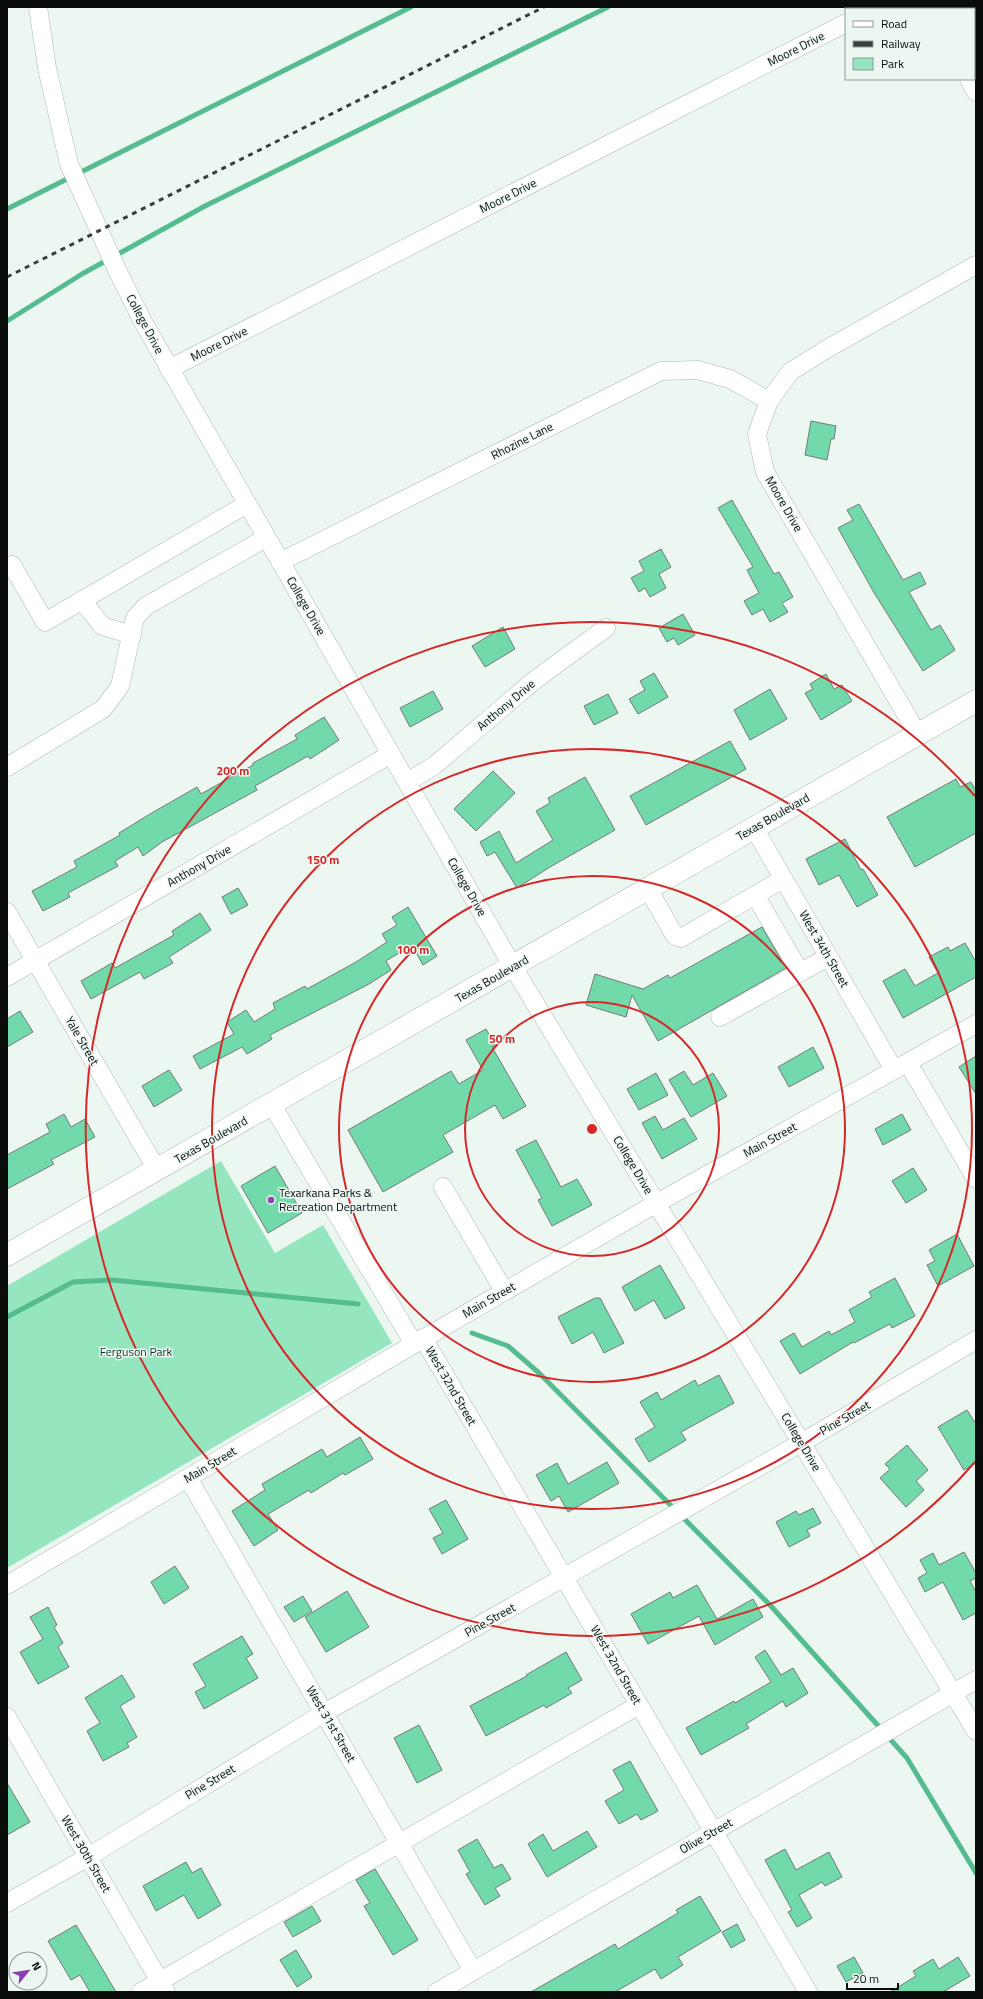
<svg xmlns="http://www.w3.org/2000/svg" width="983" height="1999" font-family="'Titillium Web',sans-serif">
	<rect width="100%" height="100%" fill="#edf7f2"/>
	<path fill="#95e6bf" d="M221,1161L275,1253L323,1225L392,1343L7,1568V1286Z"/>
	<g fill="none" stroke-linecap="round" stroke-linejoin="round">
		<g stroke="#54bc8f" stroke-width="5">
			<path d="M7,209L411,7"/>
			<path d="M7,321L82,274L205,206L608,7"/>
			<path d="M7,1317L73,1282L112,1280L358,1304"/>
			<path d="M472,1333L508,1346L539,1373L770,1605L907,1758L976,1873"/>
		</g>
	</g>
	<g fill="#72d9ab" stroke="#737b77">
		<path d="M811,421L836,426L834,439H831L827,460L805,455Z"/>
		<path d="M732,500L774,574L779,572L793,597L782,603L788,612L770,622L763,609L752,615L744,601L759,593L747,570L753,567L718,508Z"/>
		<path d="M859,504L903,580L920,572L926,584L909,592L931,630L940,625L955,650L923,671L873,591L838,528L853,520L847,510Z"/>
		<path d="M661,549L671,567L659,574L666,588L650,597L645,588L639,592L631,578L644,571L639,561Z"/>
		<path d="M683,614L695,635L678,645L674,638L667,642L659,628Z"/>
		<path d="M503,627L515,649L485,667L472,646Z"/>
		<path d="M654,673L668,697L638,714L629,699L645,690L640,681Z"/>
		<path d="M826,674L834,689L842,685L852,701L821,720L805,693L813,689L810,684Z"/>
		<path d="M770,689L787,719L750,740L734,710Z"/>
		<path d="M433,691L443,709L410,727L400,708Z"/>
		<path d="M608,694L618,713L594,725L584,706Z"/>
		<path d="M324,717L339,740L310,759L308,756L255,786L257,790L162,842L143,856L138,847L115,861L118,866L68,893L70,897L43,911L32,891L77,867L74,861L120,835L119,833L150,814L197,787L201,794L253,765V763L297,739L295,735Z"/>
		<path d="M730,741L746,769L646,825L630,796Z"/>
		<path d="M493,771L515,793L476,831L454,809Z"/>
		<path d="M585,777L615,830L550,867L517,888L495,852L487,856L480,842L499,831L516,863L553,840L536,811L550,803L548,798Z"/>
		<path d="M956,779L960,787L971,782L976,791V833L915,867L887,817Z"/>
		<path d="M845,839L861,870L863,869L878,895L857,907L839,875L819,885L806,859Z"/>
		<path d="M238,888L248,905L231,914L222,897Z"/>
		<path d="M408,907L437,956L423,965L412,945L386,961L391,970L369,984L270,1035L272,1039L247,1054L242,1047L200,1069L193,1056L234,1034L227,1022L246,1010L254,1022L275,1009L273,1003L305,986L307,989L356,962L387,942L382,934L397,925L392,917Z"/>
		<path d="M200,913L211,930L169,957L173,963L144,979L140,972L91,999L81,981L112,963L115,968L174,935L172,931Z"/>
		<path d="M762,927L786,968L658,1041L632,995L626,1017L586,1005L595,974L643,989L668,975L670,978Z"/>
		<path d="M965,943L976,962V977L903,1018L883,981L905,969L915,986L938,973L929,957L948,947L950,951Z"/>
		<path d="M20,1011L33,1032L7,1047V1019Z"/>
		<path d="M486,1029L495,1046L492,1047L526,1106L503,1119L495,1105L443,1135L453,1152L383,1192L348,1130L451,1071L459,1084L483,1070L466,1040Z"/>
		<path d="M813,1047L824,1068L789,1087L778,1067Z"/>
		<path d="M976,1056V1094L959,1067Z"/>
		<path d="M169,1070L182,1090L154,1107L142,1086Z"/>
		<path d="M684,1071L693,1085L713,1073L727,1096L691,1117L669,1080Z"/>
		<path d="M656,1073L668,1095L639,1110L627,1089Z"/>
		<path d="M64,1114L71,1127L85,1119L95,1137L51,1160L54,1164L7,1189V1155L50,1132L46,1124Z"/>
		<path d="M902,1114L911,1130L883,1145L875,1129Z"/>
		<path d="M655,1116L663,1130L684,1118L697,1139L662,1159L642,1123Z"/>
		<path d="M536,1140L561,1187L577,1179L592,1205L552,1226L538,1200L542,1198L516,1150Z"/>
		<path d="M275,1166L302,1213L268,1233L241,1186Z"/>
		<path d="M913,1168L927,1190L906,1203L892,1181Z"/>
		<path d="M957,1234L974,1266L938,1286L927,1265L935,1261L929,1250Z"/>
		<path d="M660,1265L685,1308L665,1319L654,1300L635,1311L622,1287Z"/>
		<path d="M895,1278L915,1316L892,1328L890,1324L854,1343L853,1342L800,1374L780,1341L794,1333L802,1347L829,1331L831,1335L855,1322L849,1310L872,1297L869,1292Z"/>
		<path d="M595,1298H600L624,1343L604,1353L593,1332L572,1344L558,1317Z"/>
		<path d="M719,1375L734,1403L681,1432L686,1440L649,1462L635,1439L655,1427L640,1402L657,1392L661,1400L695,1380L698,1386Z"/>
		<path d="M967,1410L976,1424V1463L964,1470L938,1427Z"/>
		<path d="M360,1437L373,1459L345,1475L343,1473L311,1493L309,1490L268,1514L278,1530L254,1546L232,1511L265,1490L262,1484L322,1449L327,1457Z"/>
		<path d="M907,1445L928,1470L916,1481L924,1490L906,1507L880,1478L890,1469L885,1464Z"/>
		<path d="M607,1462L619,1483L568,1512L559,1496L551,1501L536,1475L557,1463L568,1484Z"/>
		<path d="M446,1500L468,1539L442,1554L433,1538L443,1533L429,1509Z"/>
		<path d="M813,1508L821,1523L807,1530L810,1536L789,1547L776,1522L796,1511L799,1515Z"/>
		<path d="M964,1552L976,1573V1578L970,1581L976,1592V1613L963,1620L943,1582L925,1592L918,1578L927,1573L920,1560L933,1553L939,1565Z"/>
		<path d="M175,1566L189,1588L164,1604L151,1582Z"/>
		<path d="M697,1585L717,1619L753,1599L763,1617L715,1645L699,1616L648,1644L631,1614L670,1592L673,1598Z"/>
		<path d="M347,1591L369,1627L326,1652L305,1617Z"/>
		<path d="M303,1596L312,1611L294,1622L284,1607Z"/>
		<path d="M48,1607L57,1625L54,1627L63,1643L58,1647L69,1667L38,1684L20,1652L43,1639L30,1617Z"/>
		<path d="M242,1636L253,1654L246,1658L258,1678L204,1709L195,1692L206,1686L193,1664Z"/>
		<path d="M765,1650L781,1675L793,1668L808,1693L786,1707L783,1701L746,1724L749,1728L701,1755L686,1728L734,1701L735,1703L771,1682L755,1657Z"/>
		<path d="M566,1652L582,1680L568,1688L572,1693L546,1708L544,1705L486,1736L470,1706L527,1676L526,1675Z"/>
		<path d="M122,1675L135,1697L120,1706L137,1737L127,1743L129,1747L103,1761L87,1731L100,1723L85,1698Z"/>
		<path d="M419,1725L442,1770L417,1783L394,1738Z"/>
		<path d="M630,1761L658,1811L641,1820L637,1814L619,1824L605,1801L624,1790L613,1770Z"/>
		<path d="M7,1783L30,1822L7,1835Z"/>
		<path d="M587,1831L597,1847L547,1877L528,1844L543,1834L553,1851Z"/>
		<path d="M477,1839L494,1868L502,1864L511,1879L495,1888L500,1896L485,1905L466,1874L470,1872L458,1850Z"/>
		<path d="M785,1849L796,1870L829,1852L842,1877L825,1886L822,1882L799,1895L812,1918L797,1927L788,1912L792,1910L765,1860Z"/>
		<path d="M186,1862L192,1873L201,1868L221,1905L198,1919L184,1895L156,1911L143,1886Z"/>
		<path d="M375,1869L418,1940L393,1955L364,1906L370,1903L356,1880Z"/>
		<path d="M700,1896L721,1931L678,1957L683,1965L661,1979L655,1969L615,1992H531L615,1944L618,1949L678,1913L676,1910Z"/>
		<path d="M312,1906L321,1921L293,1937L284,1922Z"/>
		<path d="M737,1924L745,1940L731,1948L722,1932Z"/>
		<path d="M76,1925L106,1975L116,1992H90L80,1975L71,1980L48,1941Z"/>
		<path d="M296,1950L312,1977L297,1987L280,1960Z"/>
		<path d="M854,1957L863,1973L846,1982L837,1966Z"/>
		<path d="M958,1957L970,1976L943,1992H890L916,1976L913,1971L933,1959L939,1969Z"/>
	</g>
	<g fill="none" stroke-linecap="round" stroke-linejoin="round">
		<defs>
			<g id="minor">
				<path d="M38,7L47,68L69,164L117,270L143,322L513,967L976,1731"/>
				<path d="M927,7L929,9"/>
				<path d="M875,9L879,7"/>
				<path d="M969,79L976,92"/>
				<path d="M169,369L846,23"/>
				<path d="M280,562L661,371L698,370L730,379L769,401"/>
				<path d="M7,568L12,565L45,622L247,504"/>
				<path d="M82,600L102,626L132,635"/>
				<path d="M917,733L765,472L757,434L769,401L790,372L825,350L976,265"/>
				<path d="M7,767L103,709L120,686L135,618L146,606L266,538"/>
				<path d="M407,782L435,765L536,679L606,628"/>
				<path d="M754,828L894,1070"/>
				<path d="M648,889L675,936L681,938L783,879"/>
				<path d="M755,895L800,972"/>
				<path d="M7,912L157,1170"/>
				<path d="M7,977L391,754"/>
				<path d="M720,1017L828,957"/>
				<path d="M908,1063L976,1179"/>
				<path d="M272,1105L414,1344"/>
				<path d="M443,1187L504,1291"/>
				<path d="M423,1338L808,1992"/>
				<path d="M188,1478L473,1971"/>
				<path d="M7,1585L414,1344L657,1203L976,1024"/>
				<path d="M7,1717L166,1992"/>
				<path d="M7,1903L88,1857L324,1713L801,1443L976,1340"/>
				<path d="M141,1992L639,1705"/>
				<path d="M437,1992L976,1680"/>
			</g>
			<path id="major" d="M7,1255L976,701"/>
		</defs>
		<use href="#minor" stroke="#aeb8b3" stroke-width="19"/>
		<use href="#major" stroke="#aeb8b3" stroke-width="23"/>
		<use href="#minor" stroke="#fff" stroke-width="18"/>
		<use href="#major" stroke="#fff" stroke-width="22"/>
		<path stroke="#393e3c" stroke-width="3" stroke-dasharray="5 5" stroke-linecap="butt" d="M7,277L544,7"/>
	</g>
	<g fill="none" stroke="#d62828" stroke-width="2">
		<circle cx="592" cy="1129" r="127"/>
		<circle cx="592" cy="1129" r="253"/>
		<circle cx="592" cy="1129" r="380"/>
		<path d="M975 1462A507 507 0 1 1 975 796"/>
	</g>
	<circle fill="#8c40b1" stroke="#edf7f2" stroke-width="1.5" cx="271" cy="1200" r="4"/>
	<g text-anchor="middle" stroke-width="3" stroke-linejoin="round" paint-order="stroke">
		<g font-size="12" fill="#0a0d0c" stroke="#edf7f2">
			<text transform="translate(796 49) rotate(-27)" y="4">Moore Drive</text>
			<text transform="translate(508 196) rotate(-27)" y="4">Moore Drive</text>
			<text transform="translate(145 324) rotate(62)" y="4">College Drive</text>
			<text transform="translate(219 344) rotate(-27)" y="4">Moore Drive</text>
			<text transform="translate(522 441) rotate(-27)" y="4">Rhozine Lane</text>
			<text transform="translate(784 504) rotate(60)" y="4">Moore Drive</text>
			<text transform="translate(306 606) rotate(60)" y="4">College Drive</text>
			<text transform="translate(506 705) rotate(-40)" y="4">Anthony Drive</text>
			<text transform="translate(773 817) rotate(-30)" y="4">Texas Boulevard</text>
			<text transform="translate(199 866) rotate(-30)" y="4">Anthony Drive</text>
			<text transform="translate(467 887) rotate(60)" y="4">College Drive</text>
			<text transform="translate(824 949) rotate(60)" y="4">West 34th Street</text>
			<text transform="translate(492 979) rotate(-30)" y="4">Texas Boulevard</text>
			<text transform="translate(82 1041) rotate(60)" y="4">Yale Street</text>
			<text transform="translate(211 1140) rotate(-30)" y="4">Texas Boulevard</text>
			<text transform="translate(770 1140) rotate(-29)" y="4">Main Street</text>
			<text transform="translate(633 1165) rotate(59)" y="4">College Drive</text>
			<text transform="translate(489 1300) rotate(-30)" y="4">Main Street</text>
			<text transform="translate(451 1386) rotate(60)" y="4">West 32nd Street</text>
			<text transform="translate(845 1418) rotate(-30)" y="4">Pine Street</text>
			<text transform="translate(801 1442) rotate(59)" y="4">College Drive</text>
			<text transform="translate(210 1465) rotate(-31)" y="4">Main Street</text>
			<text transform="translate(490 1620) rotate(-29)" y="4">Pine Street</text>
			<text transform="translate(616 1665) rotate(60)" y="4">West 32nd Street</text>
			<text transform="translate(331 1724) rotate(60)" y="4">West 31st Street</text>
			<text transform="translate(210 1782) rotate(-31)" y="4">Pine Street</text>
			<text transform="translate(706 1836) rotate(-30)" y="4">Olive Street</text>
			<text transform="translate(86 1854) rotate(60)" y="4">West 30th Street</text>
		</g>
		<g font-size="12" fill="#0a0d0c" stroke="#edf7f2" text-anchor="start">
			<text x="279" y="1197">Texarkana Parks &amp;<tspan x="279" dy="14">Recreation Department</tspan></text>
		</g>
		<g font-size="12" fill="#083725" stroke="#edf7f2">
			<text x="136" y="1356">Ferguson Park</text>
		</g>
	</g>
	<circle cx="592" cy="1129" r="6" fill="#d62828" stroke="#edf7f2" stroke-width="2"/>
	<g font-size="12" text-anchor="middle" font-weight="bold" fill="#d62828" stroke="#edf7f2" stroke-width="3" stroke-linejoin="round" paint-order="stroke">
		<text x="233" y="775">200 m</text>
		<text x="323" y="864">150 m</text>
		<text x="413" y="954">100 m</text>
		<text x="502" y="1043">50 m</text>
	</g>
	<rect width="983" height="1999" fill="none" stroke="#0a0d0c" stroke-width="16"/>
	<rect x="845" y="8" width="130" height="72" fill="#edf7f2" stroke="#929996"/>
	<rect x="853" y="21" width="20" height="6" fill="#ffffff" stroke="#929996"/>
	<text x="881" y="28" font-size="12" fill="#0a0d0c">Road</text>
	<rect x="853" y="41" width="20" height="6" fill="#393e3c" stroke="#929996"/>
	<text x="881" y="48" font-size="12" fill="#0a0d0c">Railway</text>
	<rect x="853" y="58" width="20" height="12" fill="#95e6bf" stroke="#929996"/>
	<text x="881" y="68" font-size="12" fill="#0a0d0c">Park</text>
	<g transform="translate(28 1971) rotate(60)"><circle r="19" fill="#edf7f2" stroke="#929996"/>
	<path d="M0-3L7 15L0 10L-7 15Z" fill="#8c40b1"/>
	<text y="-6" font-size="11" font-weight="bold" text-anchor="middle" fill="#0a0d0c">N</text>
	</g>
	<path d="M847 1983v6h51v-6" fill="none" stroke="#0a0d0c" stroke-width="2"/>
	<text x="853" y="1983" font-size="12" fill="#0a0d0c" stroke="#edf7f2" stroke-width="3" paint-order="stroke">20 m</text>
</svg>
